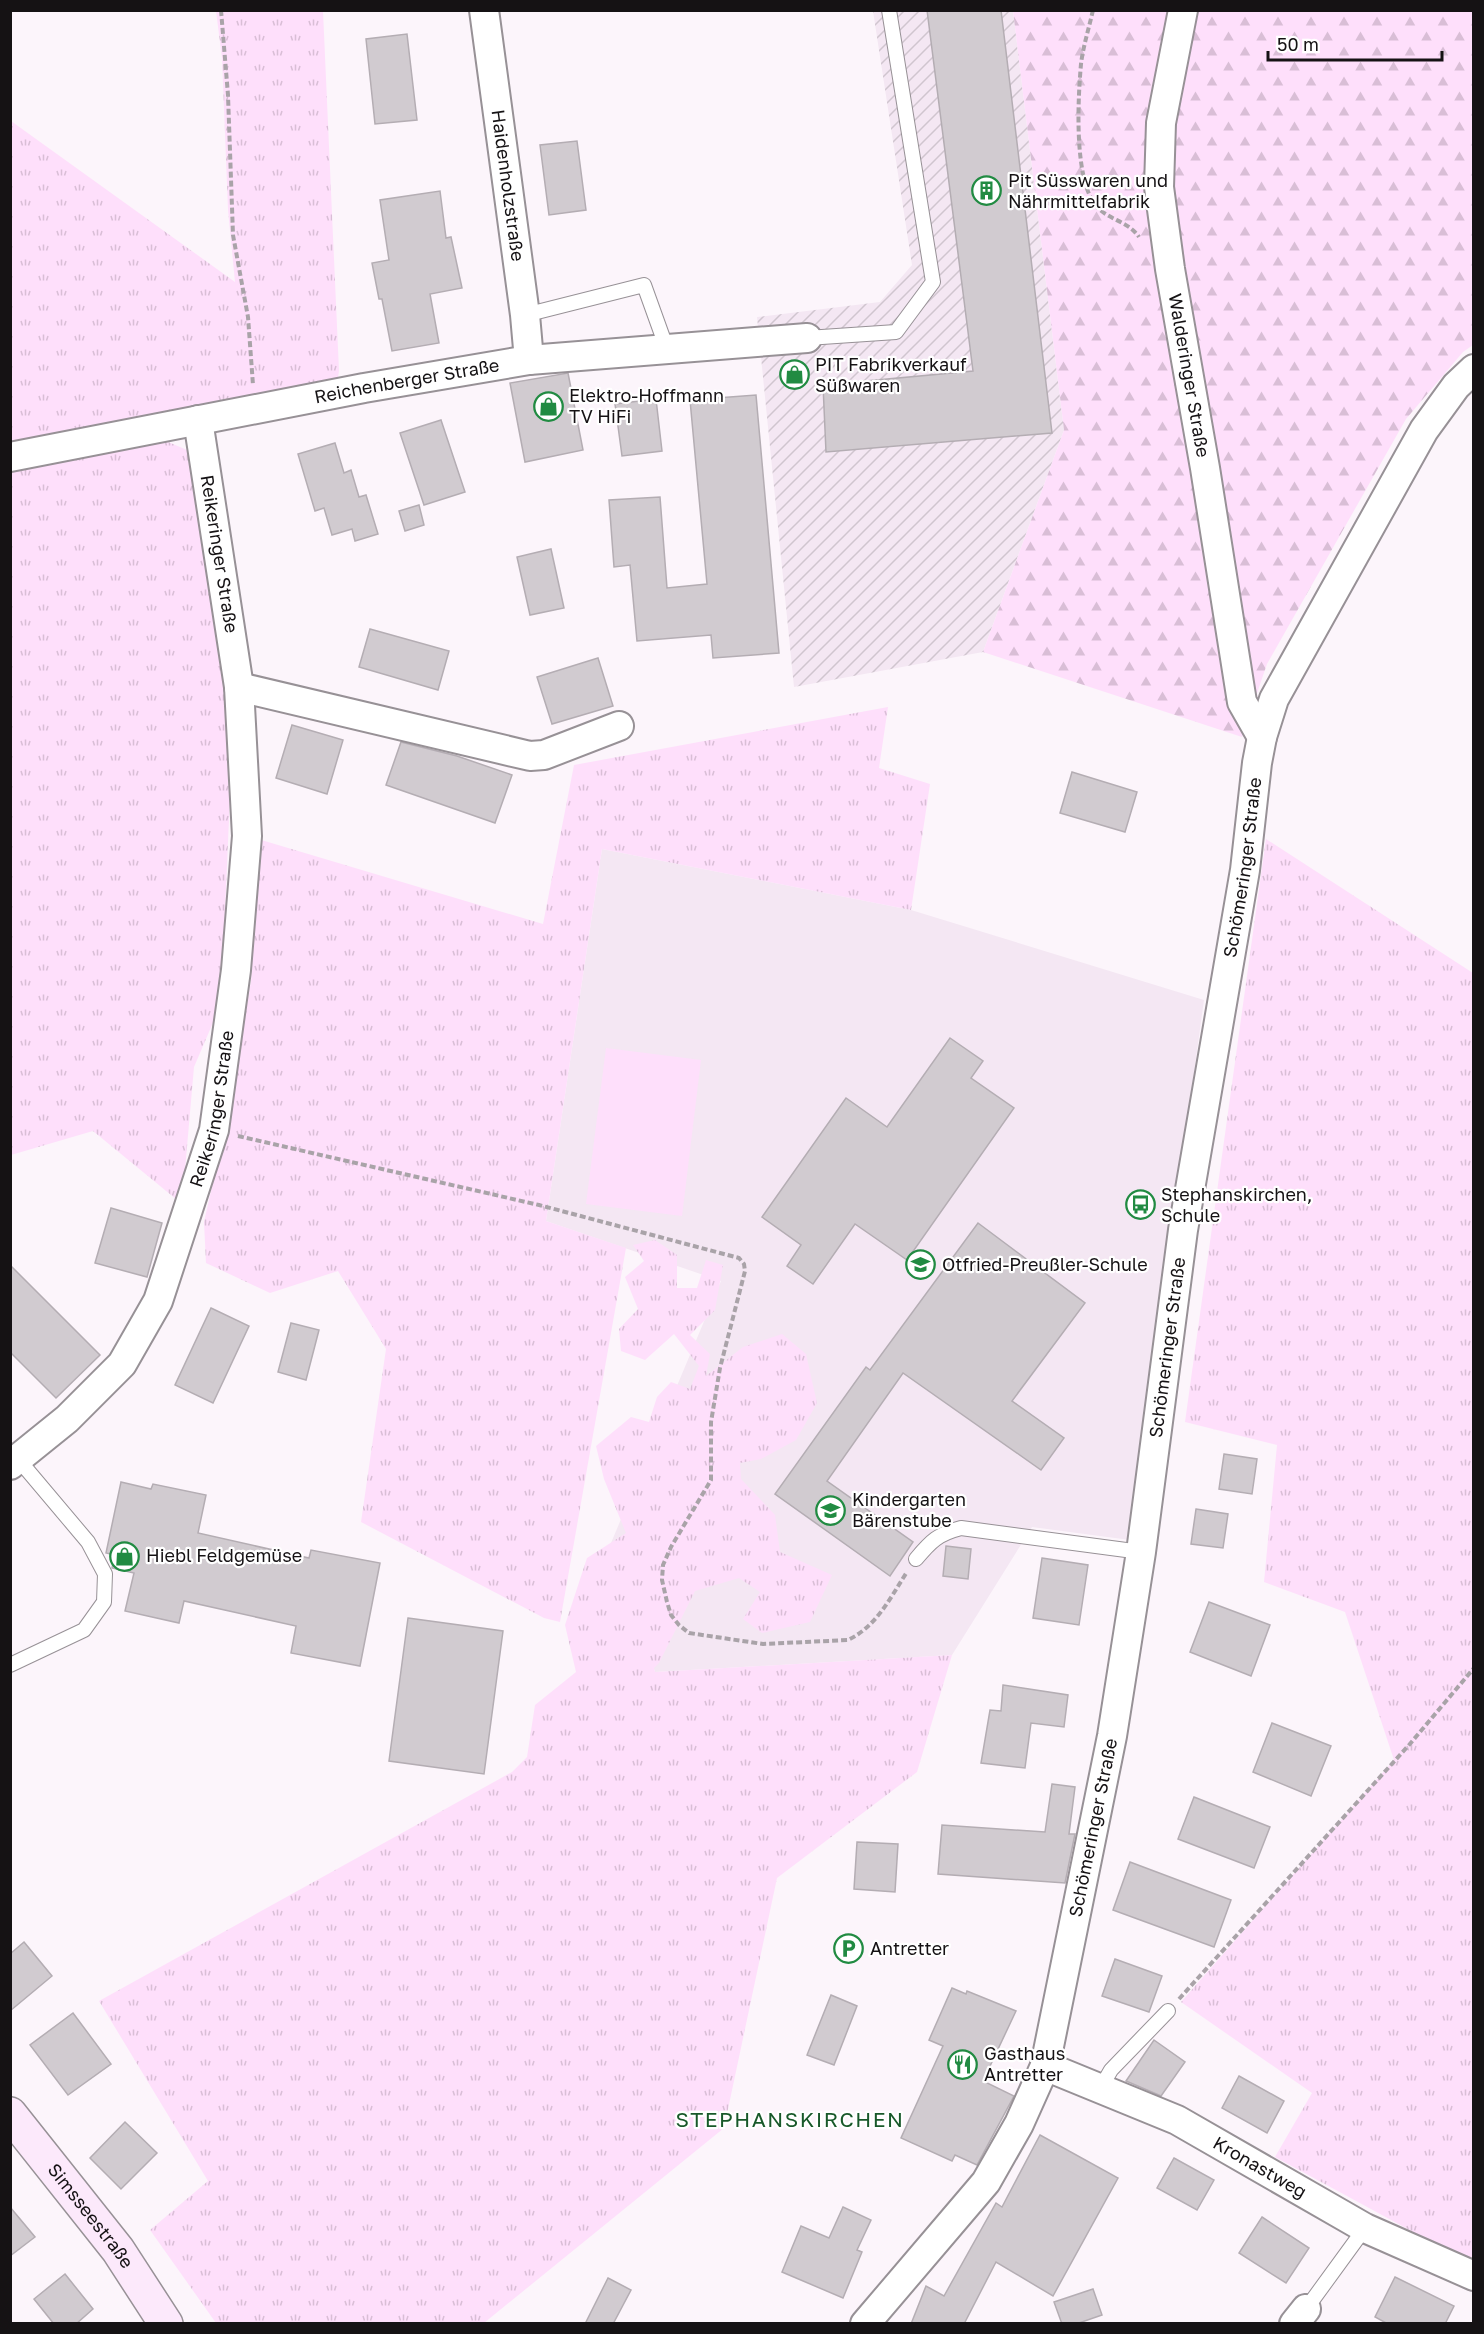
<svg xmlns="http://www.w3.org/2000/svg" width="1484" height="2334" font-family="'Golos Text',sans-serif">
	<defs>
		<pattern id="industrial-furrows" width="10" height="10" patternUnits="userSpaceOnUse" patternTransform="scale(1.5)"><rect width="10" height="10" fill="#f4e7f3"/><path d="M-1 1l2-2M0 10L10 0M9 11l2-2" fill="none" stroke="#d0c5cf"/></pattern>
		<pattern id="grass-tufts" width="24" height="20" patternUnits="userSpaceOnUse" patternTransform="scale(1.5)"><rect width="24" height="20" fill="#fedffb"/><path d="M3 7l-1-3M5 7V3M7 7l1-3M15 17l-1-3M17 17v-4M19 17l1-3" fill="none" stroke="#d9bed6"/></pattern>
		<pattern id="forest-firs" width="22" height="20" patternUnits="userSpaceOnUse" patternTransform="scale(1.5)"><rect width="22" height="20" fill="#fedffb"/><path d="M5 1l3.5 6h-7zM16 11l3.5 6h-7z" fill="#d9bed6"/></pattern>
	</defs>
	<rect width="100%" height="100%" fill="#fcf5fb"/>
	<path fill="#f4e7f3" d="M602,849L911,910L1204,1000L1130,1540L1032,1527L952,1655L655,1672L611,1543L721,1281L546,1221Z"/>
	<path fill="url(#industrial-furrows)" d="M873,11H1013L1064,430L983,652L794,687L757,317L880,302L912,265Z"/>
	<g fill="url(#grass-tufts)">
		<path d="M216,11H323L339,371L337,383L11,446V121L235,282L228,210L222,58Z"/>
		<path d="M166,441L187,450L196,474L232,750L221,1004L194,1067L182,1204L93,1131L11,1155V471Z"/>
		<path d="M888,707L879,768L930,784L911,910L602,849L546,1221L626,1248L560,1622L544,1618L361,1522L386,1349L338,1271L270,1293L206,1263L204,1222L229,1111L251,981L258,839L543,924L574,765Z"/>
		<path d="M1266,839L1473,973V2258L1452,2253L1275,2157L1312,2093L1181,2002L1394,1760L1345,1612L1264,1582L1277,1445L1185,1422Z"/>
		<path d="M655,1240L677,1255V1288H697L706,1260L723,1265L715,1310L690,1335L710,1354L706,1376L743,1347L782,1334L806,1354L817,1403L796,1440L761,1459L740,1463L741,1479L775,1515L780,1552L832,1575L810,1622L762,1633L743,1619L760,1592L739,1578L695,1591L659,1663L654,1668L655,1672L952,1655L917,1772L777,1878L724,2128L484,2323H216L150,2230L208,2181L99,2001L512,1772L527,1757L535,1705L576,1672L565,1625L587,1558L626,1533L604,1479L596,1446L631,1417L649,1422L657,1397L671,1382L690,1389L699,1366L674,1334L645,1360L621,1351L619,1329L638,1309L625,1277L644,1261L633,1245Z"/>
	</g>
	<path fill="url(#forest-firs)" d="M1013,11H1473V345L1463,352L1406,419L1267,664L1242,737L983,652L1064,430Z"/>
	<path fill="#fedffb" d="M606,1048L701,1060L682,1216L586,1204Z"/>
	<g fill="#d1cbd0" stroke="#b4adb3" stroke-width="1.5">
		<path d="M927,10H1001L1052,433L826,452L823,385L973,371Z"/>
		<path d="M407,34L417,120L375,124L366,39Z"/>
		<path d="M577,141L586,210L549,215L540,145Z"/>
		<path d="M440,191L446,238L451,237L462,288L430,294L439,343L392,351L382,299H379L372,263L389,260L380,200Z"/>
		<path d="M568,373L583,450L525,462L510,383Z"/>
		<path d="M756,395L779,653L713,658L711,635L637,641L630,565L614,567L609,500L660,497L667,588L707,584L690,400Z"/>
		<path d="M656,399L662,451L622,456L615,404Z"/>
		<path d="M441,420L465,492L424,505L400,433Z"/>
		<path d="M335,443L344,473L351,470L359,497L366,495L378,534L355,541L352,529L332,535L324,508L315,511L298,454Z"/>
		<path d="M419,505L424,525L405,531L399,511Z"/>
		<path d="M551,549L564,608L530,615L517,557Z"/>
		<path d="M370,629L449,651L438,690L359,667Z"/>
		<path d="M598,658L613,706L552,724L537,677Z"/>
		<path d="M292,725L343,740L327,794L276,778Z"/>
		<path d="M401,742L457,756L512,775L495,823L386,785Z"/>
		<path d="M1072,772L1137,792L1125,832L1060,813Z"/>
		<path d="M950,1038L983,1061L971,1078L1014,1108L907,1260L855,1224L813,1284L787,1266L801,1245L762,1217L846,1098L887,1127Z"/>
		<path d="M111,1208L162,1223L147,1277L95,1263Z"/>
		<path d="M978,1223L1085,1303L1012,1401L1064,1438L1041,1470L903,1373L827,1481L913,1542L890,1576L775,1494L866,1367L870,1370Z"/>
		<path d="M10,1265L100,1355L56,1398L10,1352Z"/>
		<path d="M211,1308L249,1326L213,1403L175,1385Z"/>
		<path d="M291,1323L319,1330L306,1380L278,1372Z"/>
		<path d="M1224,1454L1257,1459L1252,1494L1219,1489Z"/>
		<path d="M121,1482L151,1489L153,1484L206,1495L198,1533L309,1558L311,1550L380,1563L360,1666L291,1653L296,1626L184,1601L179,1623L125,1611L134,1573L112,1568L115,1555L106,1553Z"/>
		<path d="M1196,1509L1228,1514L1223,1548L1191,1544Z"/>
		<path d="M946,1546L971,1549L968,1579L943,1576Z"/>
		<path d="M1042,1558L1088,1565L1079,1625L1033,1618Z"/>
		<path d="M1209,1602L1270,1625L1251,1676L1190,1652Z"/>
		<path d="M408,1618L503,1631L484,1774L389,1761Z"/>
		<path d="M1003,1685L1068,1695L1064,1727L1031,1723L1025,1768L981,1763L990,1710L1001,1711Z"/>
		<path d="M1272,1723L1331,1746L1311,1796L1253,1772Z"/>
		<path d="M1052,1784L1075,1787L1069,1834H1075L1065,1883L938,1874L942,1825L1045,1832Z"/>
		<path d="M1194,1797L1270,1827L1254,1868L1178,1839Z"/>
		<path d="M857,1842L898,1844L895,1892L854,1889Z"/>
		<path d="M1130,1862L1231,1900L1214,1947L1113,1910Z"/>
		<path d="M24,1942L52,1976L10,2011V1954Z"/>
		<path d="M1115,1959L1162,1976L1149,2012L1102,1996Z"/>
		<path d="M952,1988L966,1994L967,1991L1016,2011L983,2081L1014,2096L977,2165L955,2155L952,2161L901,2138L943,2046L929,2040Z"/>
		<path d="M831,1995L857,2006L834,2065L807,2055Z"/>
		<path d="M73,2013L111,2064L68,2095L30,2045Z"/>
		<path d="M1154,2040L1185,2062L1161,2096L1126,2081Z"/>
		<path d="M1239,2076L1284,2101L1267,2133L1222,2108Z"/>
		<path d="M125,2122L157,2153L121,2189L90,2158Z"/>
		<path d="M1040,2135L1118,2178L1053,2296L996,2262L964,2324H911L926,2286L944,2296L996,2203L1002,2207Z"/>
		<path d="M1174,2158L1214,2180L1197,2210L1157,2188Z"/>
		<path d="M10,2207L35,2237L10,2256Z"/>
		<path d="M843,2207L871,2220L857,2250L862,2252L843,2298L782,2272L801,2226L829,2238Z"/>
		<path d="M1262,2217L1309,2248L1286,2283L1239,2253Z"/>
		<path d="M65,2274L93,2309L76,2324H54L34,2299Z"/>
		<path d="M1395,2277L1454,2306L1445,2324H1388L1375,2317Z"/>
		<path d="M608,2278L631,2290L613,2324H585Z"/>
		<path d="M1093,2289L1102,2315L1076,2324H1062L1054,2302Z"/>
	</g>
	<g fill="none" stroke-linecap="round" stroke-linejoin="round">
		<defs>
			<g id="lane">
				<path d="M525,315L644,285L667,349"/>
				<path d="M807,338L896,332L933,282L889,10"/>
				<path d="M916,1559C931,1541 938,1534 961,1528L1141,1552"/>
				<path d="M10,1665L84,1630L104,1602L105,1574L88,1542L18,1459"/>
				<path d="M1100,2089L1111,2070L1168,2011"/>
				<path d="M1306,2309L1365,2228"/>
			</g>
			<g id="street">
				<path id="s1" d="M484,10L525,315L529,360"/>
				<path id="s2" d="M1183,10L1161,123L1159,187L1170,269L1205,468L1242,702L1262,737"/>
				<path id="s3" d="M10,457L364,388L529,360L807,338"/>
				<path d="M239,687L530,756L544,755L619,726"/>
				<path id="s4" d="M10,1465L67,1419L122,1364L158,1301L214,1130L236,970L247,836L239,687L198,420"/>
				<path id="s5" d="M1045,2066L1177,2120L1365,2228L1474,2276"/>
				<path id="s6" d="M865,2324L986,2182L1019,2124L1045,2066L1112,1736L1141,1552L1183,1230L1245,870L1257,763L1262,737L1274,699L1424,430L1456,386L1474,369"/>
				<path d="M1294,2324L1306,2309"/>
			</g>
			<g id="secondary">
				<path id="s7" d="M10,2114L118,2250L166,2324"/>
			</g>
		</defs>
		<use href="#lane" stroke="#979196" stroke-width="16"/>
		<use href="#street" stroke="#979196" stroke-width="32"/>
		<use href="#secondary" stroke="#979196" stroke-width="36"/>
		<g stroke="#a9a3a8" stroke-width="4" stroke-dasharray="6 3" stroke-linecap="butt">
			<path d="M221,10L228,95L233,235L248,317L253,385"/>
			<path d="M1093,10C1089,28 1083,47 1081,64C1078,98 1073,183 1098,208C1110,220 1129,222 1139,237"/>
			<path d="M238,1136L539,1205L739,1258L744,1264L745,1271L720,1368L711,1422V1480L671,1547L663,1565L662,1580L667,1602L671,1615L679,1625L689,1633L763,1644L848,1640C877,1626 890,1598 907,1572"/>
			<path d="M1179,1999L1409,1745L1474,1668"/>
		</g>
		<use href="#lane" stroke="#fff" stroke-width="14"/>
		<use href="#street" stroke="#fff" stroke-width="28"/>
		<use href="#secondary" stroke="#fce9fb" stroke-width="33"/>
	</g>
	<defs>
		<symbol id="building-ring" viewBox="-11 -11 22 22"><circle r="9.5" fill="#fff" stroke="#218b42" stroke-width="1.5"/><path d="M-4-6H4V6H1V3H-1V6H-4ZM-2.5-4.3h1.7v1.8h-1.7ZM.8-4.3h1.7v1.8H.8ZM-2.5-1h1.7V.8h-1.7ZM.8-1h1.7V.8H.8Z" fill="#218b42"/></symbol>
		<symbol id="shop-ring" viewBox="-11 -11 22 22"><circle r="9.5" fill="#fff" stroke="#218b42" stroke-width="1.5"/><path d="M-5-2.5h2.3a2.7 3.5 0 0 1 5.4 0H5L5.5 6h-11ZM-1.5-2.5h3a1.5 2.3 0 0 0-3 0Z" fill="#218b42"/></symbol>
		<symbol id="bus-ring" viewBox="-11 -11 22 22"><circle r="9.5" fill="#fff" stroke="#218b42" stroke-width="1.5"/><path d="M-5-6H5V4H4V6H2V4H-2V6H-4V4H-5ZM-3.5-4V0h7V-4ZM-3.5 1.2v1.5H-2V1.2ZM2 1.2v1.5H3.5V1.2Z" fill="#218b42"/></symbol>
		<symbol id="school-ring" viewBox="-11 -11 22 22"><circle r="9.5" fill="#fff" stroke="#218b42" stroke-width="1.5"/><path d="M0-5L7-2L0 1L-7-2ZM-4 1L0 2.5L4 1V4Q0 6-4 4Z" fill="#218b42"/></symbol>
		<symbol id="parking-ring" viewBox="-11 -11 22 22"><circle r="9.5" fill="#fff" stroke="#218b42" stroke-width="1.5"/><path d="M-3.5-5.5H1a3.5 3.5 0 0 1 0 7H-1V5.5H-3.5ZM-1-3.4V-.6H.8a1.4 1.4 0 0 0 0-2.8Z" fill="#218b42"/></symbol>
		<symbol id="restaurant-ring" viewBox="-11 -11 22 22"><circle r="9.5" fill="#fff" stroke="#218b42" stroke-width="1.5"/><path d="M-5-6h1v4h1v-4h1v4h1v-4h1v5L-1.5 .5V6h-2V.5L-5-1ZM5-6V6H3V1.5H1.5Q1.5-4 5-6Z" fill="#218b42"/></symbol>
	</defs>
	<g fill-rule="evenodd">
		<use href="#building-ring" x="970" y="174" width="33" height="33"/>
		<use href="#shop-ring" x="778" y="358" width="33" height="33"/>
		<use href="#shop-ring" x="532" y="390" width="33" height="33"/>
		<use href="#bus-ring" x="1124" y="1188" width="33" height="33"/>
		<use href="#school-ring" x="904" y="1248" width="33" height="33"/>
		<use href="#school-ring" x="814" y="1494" width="33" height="33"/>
		<use href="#shop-ring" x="108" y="1540" width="33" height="33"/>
		<use href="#parking-ring" x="832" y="1932" width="33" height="33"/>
		<use href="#restaurant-ring" x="946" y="2048" width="33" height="33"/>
	</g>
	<g text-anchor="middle" stroke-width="4.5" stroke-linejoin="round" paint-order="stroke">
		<g font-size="18" fill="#151214" stroke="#fff" text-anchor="start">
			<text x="1008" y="187">Pit Süsswaren und<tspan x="1008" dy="21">Nährmittelfabrik</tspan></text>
			<text x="815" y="371">PIT Fabrikverkauf<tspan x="815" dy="21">Süßwaren</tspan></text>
			<text x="569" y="402">Elektro-Hoffmann<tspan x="569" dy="21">TV HiFi</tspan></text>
			<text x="1161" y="1201">Stephanskirchen,<tspan x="1161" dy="21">Schule</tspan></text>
			<text x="942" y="1271">Otfried-Preußler-Schule</text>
			<text x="852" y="1506">Kindergarten<tspan x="852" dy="21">Bärenstube</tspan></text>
			<text x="146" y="1562">Hiebl Feldgemüse</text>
			<text x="870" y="1955">Antretter</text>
			<text x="984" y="2060">Gasthaus<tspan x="984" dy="21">Antretter</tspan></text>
		</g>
		<g font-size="18" fill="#151214" stroke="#fff">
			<text dy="6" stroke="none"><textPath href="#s1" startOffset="177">Haidenholzstraße</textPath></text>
			<text dy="6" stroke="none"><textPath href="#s2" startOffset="370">Walderinger Straße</textPath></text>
			<text dy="6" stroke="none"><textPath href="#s3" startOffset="404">Reichenberger Straße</textPath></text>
			<text transform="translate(219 554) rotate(81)" y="6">Reikeringer Straße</text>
			<text dy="6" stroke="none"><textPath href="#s6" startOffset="1532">Schömeringer Straße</textPath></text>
			<text dy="6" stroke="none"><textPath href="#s4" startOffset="424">Reikeringer Straße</textPath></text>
			<text dy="6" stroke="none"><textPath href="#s6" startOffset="1046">Schömeringer Straße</textPath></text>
			<text dy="6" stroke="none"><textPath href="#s6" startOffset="560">Schömeringer Straße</textPath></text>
			<text dy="6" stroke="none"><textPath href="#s5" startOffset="238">Kronastweg</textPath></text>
			<text dy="6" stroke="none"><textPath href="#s7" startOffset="130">Simsseestraße</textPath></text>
		</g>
		<g font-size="21" letter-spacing="1.5" fill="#18592a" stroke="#fff">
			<text x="790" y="2127">STEPHANSKIRCHEN</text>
		</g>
	</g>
	<rect width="1484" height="2334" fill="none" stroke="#151214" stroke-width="24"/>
	<path d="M1268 51v9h174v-9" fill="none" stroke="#151214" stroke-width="3"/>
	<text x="1277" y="51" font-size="18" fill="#151214" stroke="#ffffff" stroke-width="4.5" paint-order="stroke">50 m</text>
</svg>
